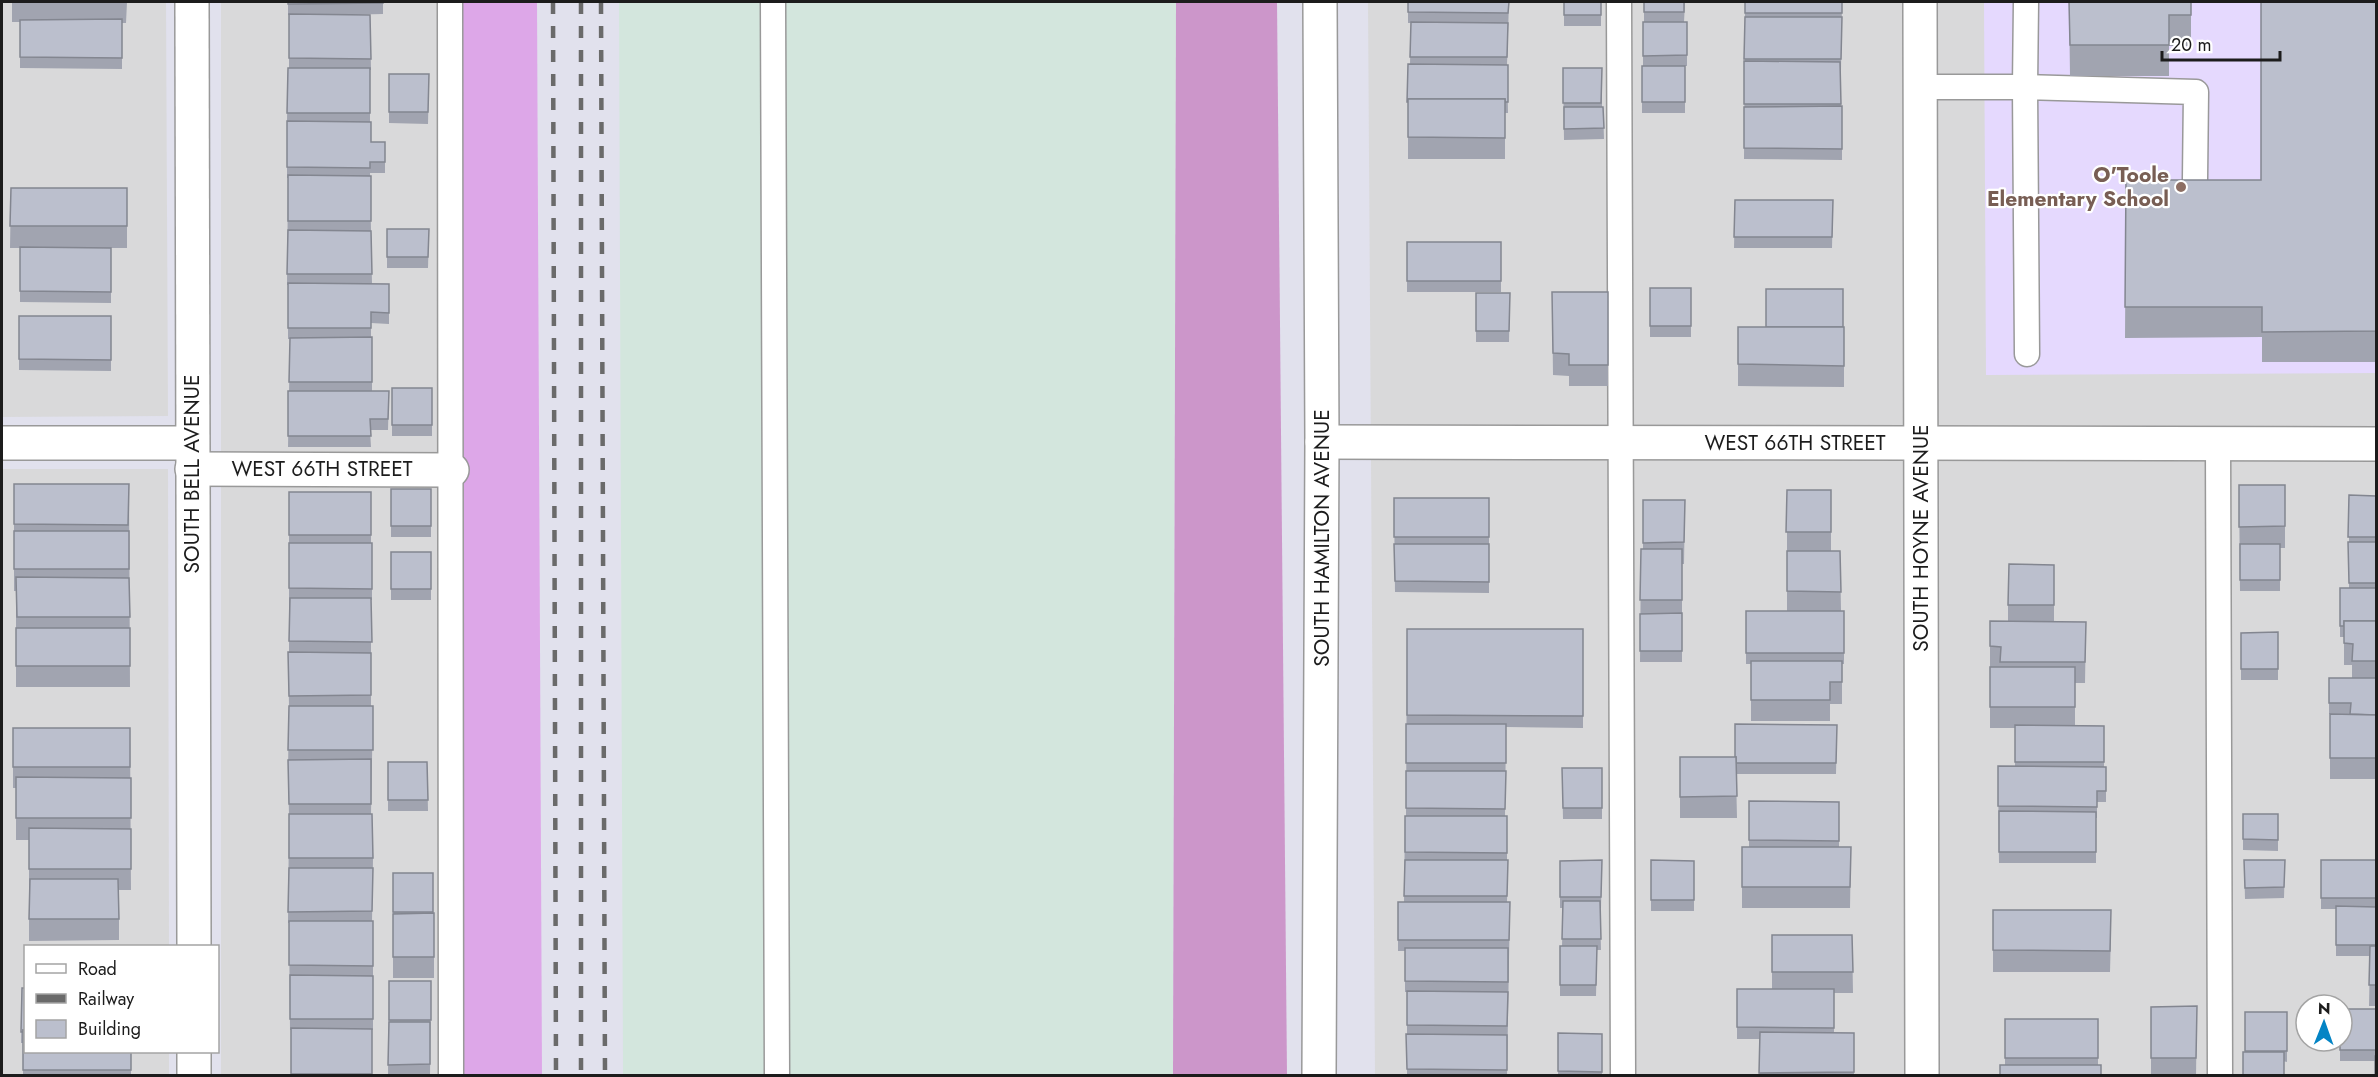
<svg xmlns="http://www.w3.org/2000/svg" width="2378" height="1077" font-family="Jost,sans-serif">
	<rect width="100%" height="100%" fill="#e1e1ed"/>
	<g fill="#d9d9da" fill-rule="evenodd">
		<path d="M2,2H166L168,416L2,417Z"/>
		<path d="M221,2H461L463,1075L221,1076Z"/>
		<path d="M1368,2H2376V1075H1375ZM2306,1005H2342V1041H2306Z"/>
		<path d="M2,469H168L169,946H26V1052H169V1075L2,1076Z"/>
	</g>
	<path fill="#d3e6dd" d="M619,2H1176L1173,1075H623Z"/>
	<path fill="#e5d9fe" d="M1984,2H2376V373L1986,375Z"/>
	<path fill="#dda7e8" d="M461,2H537L542,1075H463Z"/>
	<path fill="#cc96ca" d="M1176,2H1277L1287,1075H1173Z"/>
	<g fill="none" stroke-linecap="round" stroke-linejoin="round">
		<defs>
			<g id="lane">
				<path d="M450,2L451,1076"/>
				<path d="M773,2L777,1076"/>
				<path d="M1619,2L1623,1076"/>
				<path d="M1920,87H2025L2026,2"/>
				<path d="M2027,354L2025,87L2196,92L2195,179"/>
				<path d="M2218,444L2220,1076"/>
			</g>
			<g id="street">
				<path d="M192,2L194,946"/>
				<path d="M1920,2L1922,1076"/>
				<path d="M1322,442L2376,444"/>
				<path d="M2,443H192"/>
				<path d="M192,469L452,470"/>
				<path d="M194,1052V1076"/>
				<path d="M1319,1076L1322,442L1320,2"/>
			</g>
		</defs>
		<use href="#lane" stroke="#999" stroke-width="27"/>
		<use href="#street" stroke="#999" stroke-width="36"/>
		<use href="#lane" stroke="#fff" stroke-width="24"/>
		<use href="#street" stroke="#fff" stroke-width="33"/>
		<g stroke="#6a6a6a" stroke-width="4.5" stroke-dasharray="12 12" stroke-linecap="butt">
			<path d="M553,2L556,1076"/>
			<path d="M581,2V1076"/>
			<path d="M601,2L605,1076"/>
		</g>
	</g>
	<g fill="#a1a4b0">
		<path d="M12,2H127L126,23H122V69L20,68V22H12Z"/>
		<path d="M288,2H383V14L340,15H370L371,70H370V122L371,142H385V173H370L371,231L372,284H389V324L371,323V337H372V391H389L388,430H370L371,447H288L290,339H288V285H287L288,178H287V121L288,68H289V15H288Z"/>
		<path d="M1408,2H1509L1507,65L1508,113H1505V159H1408V64H1410L1411,23H1408Z"/>
		<rect x="1564" y="2" width="37" height="24"/>
		<path d="M1644,2H1685L1684,22H1687V66H1685V113H1642V66H1643V22H1644Z"/>
		<path d="M1745,2H1842L1841,70H1840L1841,106H1842V160L1744,159Z"/>
		<path d="M2069,2H2191V46H2169V76H2070Z"/>
		<path d="M2376,2V362H2262V337L2125,338L2126,180H2261Z"/>
		<path d="M1563,68H1602V107H1603L1604,139L1564,140Z"/>
		<path d="M389,74H429L428,124L389,123Z"/>
		<path d="M11,188H127V248H66H111V303L20,302V248H10Z"/>
		<path d="M1735,200H1833L1832,248H1734Z"/>
		<path d="M387,229H429L428,268H387Z"/>
		<rect x="1407" y="242" width="94" height="50"/>
		<rect x="1650" y="288" width="41" height="49"/>
		<path d="M1552,292H1608V386H1569V376L1553,375Z"/>
		<path d="M1476,293H1510L1509,342H1476Z"/>
		<path d="M19,316H111V371L19,370Z"/>
		<path d="M1738,327H1844V387L1738,386Z"/>
		<rect x="392" y="388" width="40" height="48"/>
		<path d="M14,484H129L130,687H16V591H14Z"/>
		<path d="M2239,485H2285V548H2280V591H2240Z"/>
		<rect x="391" y="489" width="40" height="48"/>
		<path d="M1787,490H1831V551H1840L1841,611H1844V664H1842V704H1830V721H1751V664H1746V611H1787Z"/>
		<path d="M289,492H371V543H372V600H371V706H373L371,814L373,858L372,921H373V1030H372V1076H291V1030H290L289,923H288L289,815L288,771L289,706L288,652H289Z"/>
		<path d="M2349,495L2376,496V779H2330V714H2350H2329V689L2352,678V665H2344V637H2340V588H2349Z"/>
		<path d="M1394,498H1489V593L1395,592Z"/>
		<path d="M1643,500H1685L1684,564H1682V662H1640L1641,549H1643Z"/>
		<rect x="391" y="552" width="40" height="48"/>
		<path d="M2054,565V622H2086L2085,683H2075V725L2104,726V767H2106V802H2097V818H2096V863H1999L1998,766H2015V728H1990V621L2008,622V605Z"/>
		<path d="M1407,629H1583V728L1506,727L1505,816H1507V860H1508L1507,902H1510L1507,1076H1406L1407,1075V992H1405V951H1398V940L1404,902L1405,816H1406Z"/>
		<path d="M2278,632V680H2241V633Z"/>
		<path d="M1837,725L1836,774H1736L1737,818H1680V757H1735Z"/>
		<path d="M13,728H130L131,890H119V940L29,941V840H16V788H13Z"/>
		<path d="M388,762H427L428,811H388Z"/>
		<path d="M1562,768H1602V819H1563Z"/>
		<path d="M1749,801L1839,802V847H1851L1850,908H1742V847H1749Z"/>
		<path d="M2243,814H2278V851L2243,850Z"/>
		<path d="M1602,860L1601,908H1600L1601,950H1597L1596,996H1560V946H1562L1563,908H1560V861Z"/>
		<path d="M1651,860L1694,861V911H1651Z"/>
		<path d="M2244,860H2285L2284,898L2245,899Z"/>
		<path d="M2321,860H2376V1006H2369L2370,956H2336V909H2321Z"/>
		<path d="M393,873L434,913V978H393Z"/>
		<path d="M1993,910L2111,932L2110,972H1993Z"/>
		<path d="M1772,935H1852L1853,993H1834V1033H1854V1076H1759L1760,1039H1737V989H1772Z"/>
		<path d="M389,981H431L430,1076H388Z"/>
		<path d="M22,988L131,1052V1076H23V1043H21Z"/>
		<path d="M2197,1006L2196,1076H2151V1007Z"/>
		<path d="M2376,1009V1076L2375,1061H2340V1041Z"/>
		<path d="M2245,1012H2287V1062L2245,1052Z"/>
		<rect x="2005" y="1019" width="93" height="46"/>
		<path d="M1558,1033L1602,1034V1076H1558Z"/>
	</g>
	<g fill="#bbbfcd" stroke="#838690" stroke-width="1.5">
		<path d="M288,2H383V3L288,4Z"/>
		<path d="M1408,2H1509L1508,13L1408,12Z"/>
		<rect x="1564" y="2" width="37" height="13"/>
		<rect x="1644" y="2" width="40" height="10"/>
		<rect x="1745" y="2" width="97" height="11"/>
		<path d="M2069,2H2191V15H2169V45H2070Z"/>
		<path d="M2261,2H2376V331L2262,332V307H2125L2126,180H2261Z"/>
		<path d="M289,14L370,15L371,59L289,58Z"/>
		<path d="M1745,17H1842L1841,59H1744Z"/>
		<path d="M122,19V58L20,57V20Z"/>
		<path d="M1411,22L1508,23L1507,57H1410Z"/>
		<path d="M1643,22H1687V55L1643,56Z"/>
		<path d="M1744,61L1840,62L1841,104H1744Z"/>
		<path d="M1408,64L1508,65V102H1505V99H1408V102H1407Z"/>
		<rect x="1642" y="66" width="43" height="36"/>
		<path d="M288,68H370V113H287Z"/>
		<path d="M1563,68H1602L1601,103H1563Z"/>
		<path d="M389,74H429L428,112H389Z"/>
		<path d="M1408,99H1505V138L1408,137Z"/>
		<path d="M1842,106V149L1744,148V107Z"/>
		<path d="M1564,107H1603L1604,128L1564,129Z"/>
		<path d="M287,121L371,122V142H385V162H370V168L287,167Z"/>
		<path d="M288,175L371,176V221H288Z"/>
		<path d="M11,188H127V226H10Z"/>
		<path d="M1735,200H1833L1832,237H1734Z"/>
		<path d="M387,229H429L428,257H387Z"/>
		<path d="M288,230L371,231L372,274H287Z"/>
		<rect x="1407" y="242" width="94" height="39"/>
		<path d="M20,247L111,248V292L20,291Z"/>
		<path d="M288,283L389,284V313L371,312V328H288Z"/>
		<rect x="1650" y="288" width="41" height="38"/>
		<rect x="1766" y="289" width="77" height="38"/>
		<path d="M1552,292H1608V365H1569V354L1553,353Z"/>
		<path d="M1476,293H1510L1509,331H1476Z"/>
		<path d="M19,316H111V360L19,359Z"/>
		<path d="M1738,327H1844V366L1738,364Z"/>
		<path d="M372,337V382H289L290,338Z"/>
		<rect x="392" y="388" width="40" height="37"/>
		<path d="M288,391H389L388,419H370L371,436H288Z"/>
		<path d="M14,484H129L128,525L14,524Z"/>
		<path d="M2239,485H2285V526L2239,527Z"/>
		<rect x="391" y="489" width="40" height="37"/>
		<path d="M1787,490H1831V532H1786Z"/>
		<rect x="289" y="492" width="82" height="43"/>
		<path d="M2349,495L2376,496V537H2348Z"/>
		<rect x="1394" y="498" width="95" height="39"/>
		<path d="M1643,500H1685L1684,542L1643,543Z"/>
		<rect x="14" y="531" width="115" height="38"/>
		<path d="M2348,542H2376V583H2349Z"/>
		<path d="M289,543H372V589L289,588Z"/>
		<path d="M1394,544H1489V582L1395,581Z"/>
		<rect x="2240" y="544" width="40" height="36"/>
		<path d="M1641,549H1682V600H1640Z"/>
		<path d="M1787,551H1840L1841,592L1787,591Z"/>
		<rect x="391" y="552" width="40" height="37"/>
		<path d="M2009,564L2054,565V605H2008Z"/>
		<path d="M16,577L129,578L130,617H17Z"/>
		<path d="M2340,588H2376V621H2344V626H2340Z"/>
		<path d="M290,598H371L372,642L289,641Z"/>
		<rect x="1746" y="611" width="98" height="42"/>
		<path d="M1682,613V651H1640V614Z"/>
		<path d="M1990,621L2086,622L2085,662H2000L2001,647L1990,646Z"/>
		<path d="M2344,621H2376V661H2352L2353,644L2344,643Z"/>
		<rect x="16" y="628" width="114" height="38"/>
		<path d="M1407,629H1583V716L1407,715Z"/>
		<path d="M2278,632V669H2241V633Z"/>
		<path d="M288,652L371,653V695L289,696Z"/>
		<path d="M1751,661H1842V682H1830V700H1751Z"/>
		<rect x="1990" y="667" width="85" height="40"/>
		<path d="M2329,678H2376V715L2350,714L2351,703H2329Z"/>
		<path d="M289,706H373V750H288Z"/>
		<path d="M2330,714L2376,715V758H2330Z"/>
		<rect x="1406" y="724" width="100" height="39"/>
		<path d="M1735,724L1837,725L1836,763H1736V757H1735Z"/>
		<path d="M2015,725L2104,726V762H2015Z"/>
		<rect x="13" y="728" width="117" height="39"/>
		<path d="M1680,757H1736L1737,796L1680,797Z"/>
		<path d="M371,759V804H289L288,760Z"/>
		<path d="M388,762H427L428,800H388Z"/>
		<path d="M1998,766L2106,767V791H2097V807L1998,806Z"/>
		<path d="M1562,768H1602V808H1563Z"/>
		<path d="M1406,771H1506L1505,809L1406,808Z"/>
		<path d="M16,777L131,778V818H16Z"/>
		<path d="M1749,801L1839,802V841L1749,840Z"/>
		<path d="M1999,811L2096,812V852H1999Z"/>
		<path d="M289,814H372L373,858H289Z"/>
		<path d="M2243,814H2278V840L2243,839Z"/>
		<path d="M1405,816H1507V853L1405,852Z"/>
		<path d="M29,828L131,829V869H29Z"/>
		<path d="M1742,847H1851L1850,887H1742Z"/>
		<path d="M1405,860H1508L1507,896H1404Z"/>
		<path d="M1602,860L1601,897H1560V861Z"/>
		<path d="M1651,860L1694,861V900H1651Z"/>
		<path d="M2244,860H2285L2284,887L2245,888Z"/>
		<rect x="2321" y="860" width="55" height="38"/>
		<path d="M289,868H373L372,911L288,912Z"/>
		<rect x="393" y="873" width="40" height="39"/>
		<path d="M30,879H118L119,919H29Z"/>
		<path d="M1563,901H1600L1601,939H1562Z"/>
		<path d="M1398,902H1510L1509,940H1398Z"/>
		<path d="M2336,906L2376,907V945H2336Z"/>
		<path d="M1993,910H2111L2110,951L1993,950Z"/>
		<path d="M434,913V957H393V914Z"/>
		<path d="M289,921H373V966L289,965Z"/>
		<path d="M1772,935H1852L1853,972H1772Z"/>
		<path d="M1560,946H1597L1596,985H1560Z"/>
		<path d="M2370,946H2376V985H2369Z"/>
		<path d="M1405,948H1508V982L1405,981Z"/>
		<path d="M290,975L373,976V1019H290Z"/>
		<rect x="389" y="981" width="42" height="39"/>
		<path d="M22,988H26V1030H23V1032H21Z"/>
		<path d="M1737,989H1834V1028L1737,1027Z"/>
		<path d="M1407,991L1508,992L1507,1026L1407,1025Z"/>
		<path d="M2197,1006L2196,1058H2151V1007Z"/>
		<path d="M2342,1009H2376V1050H2340V1041H2342Z"/>
		<rect x="2245" y="1012" width="42" height="39"/>
		<rect x="2005" y="1019" width="93" height="39"/>
		<path d="M389,1022H430V1064L388,1065Z"/>
		<path d="M291,1028L372,1029V1074H291Z"/>
		<path d="M23,1030H26V1052H131V1070H23Z"/>
		<path d="M1760,1032L1854,1033V1072L1759,1073Z"/>
		<path d="M1558,1033L1602,1034V1072L1558,1071Z"/>
		<path d="M1406,1034L1507,1035V1070L1407,1069Z"/>
		<rect x="2243" y="1052" width="41" height="24"/>
		<rect x="2375" y="1056" width="1" height="20"/>
		<rect x="2000" y="1065" width="101" height="11"/>
	</g>
	<circle fill="#8d6e63" stroke="#fff" stroke-width="2" cx="2181" cy="187" r="6"/>
	<g text-anchor="middle" stroke-width="4.5" stroke-linejoin="round" paint-order="stroke">
		<g font-size="21" font-weight="bold" fill="#785e54" stroke="#fff" text-anchor="end">
			<text x="2169" y="182">O'Toole<tspan x="2169" dy="24">Elementary School</tspan></text>
		</g>
		<g font-size="21" fill="#1c1c1c" stroke="#fff">
			<text x="1795" y="450">WEST 66TH STREET</text>
			<text x="322" y="476">WEST 66TH STREET</text>
			<text transform="translate(192 474) rotate(-90)" y="7">SOUTH BELL AVENUE</text>
			<text transform="translate(1322 538) rotate(-90)" y="7">SOUTH HAMILTON AVENUE</text>
			<text transform="translate(1921 538) rotate(-90)" y="7">SOUTH HOYNE AVENUE</text>
		</g>
	</g>
	<rect width="2378" height="1077" fill="none" stroke="#1c1c1c" stroke-width="6"/>
	<rect x="24" y="945" width="195" height="108" fill="#ffffff" stroke="#a4a4a4" stroke-width="1.5"/>
	<rect x="36" y="964" width="30" height="9" fill="#ffffff" stroke="#a4a4a4" stroke-width="1.5"/>
	<text x="78" y="975" font-size="18" fill="#1c1c1c">Road</text>
	<rect x="36" y="994" width="30" height="9" fill="#6a6a6a" stroke="#a4a4a4" stroke-width="1.5"/>
	<text x="78" y="1005" font-size="18" fill="#1c1c1c">Railway</text>
	<rect x="36" y="1020" width="30" height="18" fill="#bbbfcd" stroke="#a4a4a4" stroke-width="1.5"/>
	<text x="78" y="1035" font-size="18" fill="#1c1c1c">Building</text>
	<g transform="translate(2324 1023) rotate(1)"><circle r="28" fill="#ffffff" stroke="#a4a4a4" stroke-width="1.5"/>
	<path d="M0-4.5L10 22L0 15L-10 22Z" fill="#0384c5"/>
	<text y="-9" font-size="16" font-weight="bold" text-anchor="middle" fill="#1c1c1c">N</text>
	</g>
	<path d="M2162 51v9h118v-9" fill="none" stroke="#1c1c1c" stroke-width="3"/>
	<text x="2171" y="51" font-size="18" fill="#1c1c1c" stroke="#ffffff" stroke-width="4.5" paint-order="stroke">20 m</text>
</svg>
